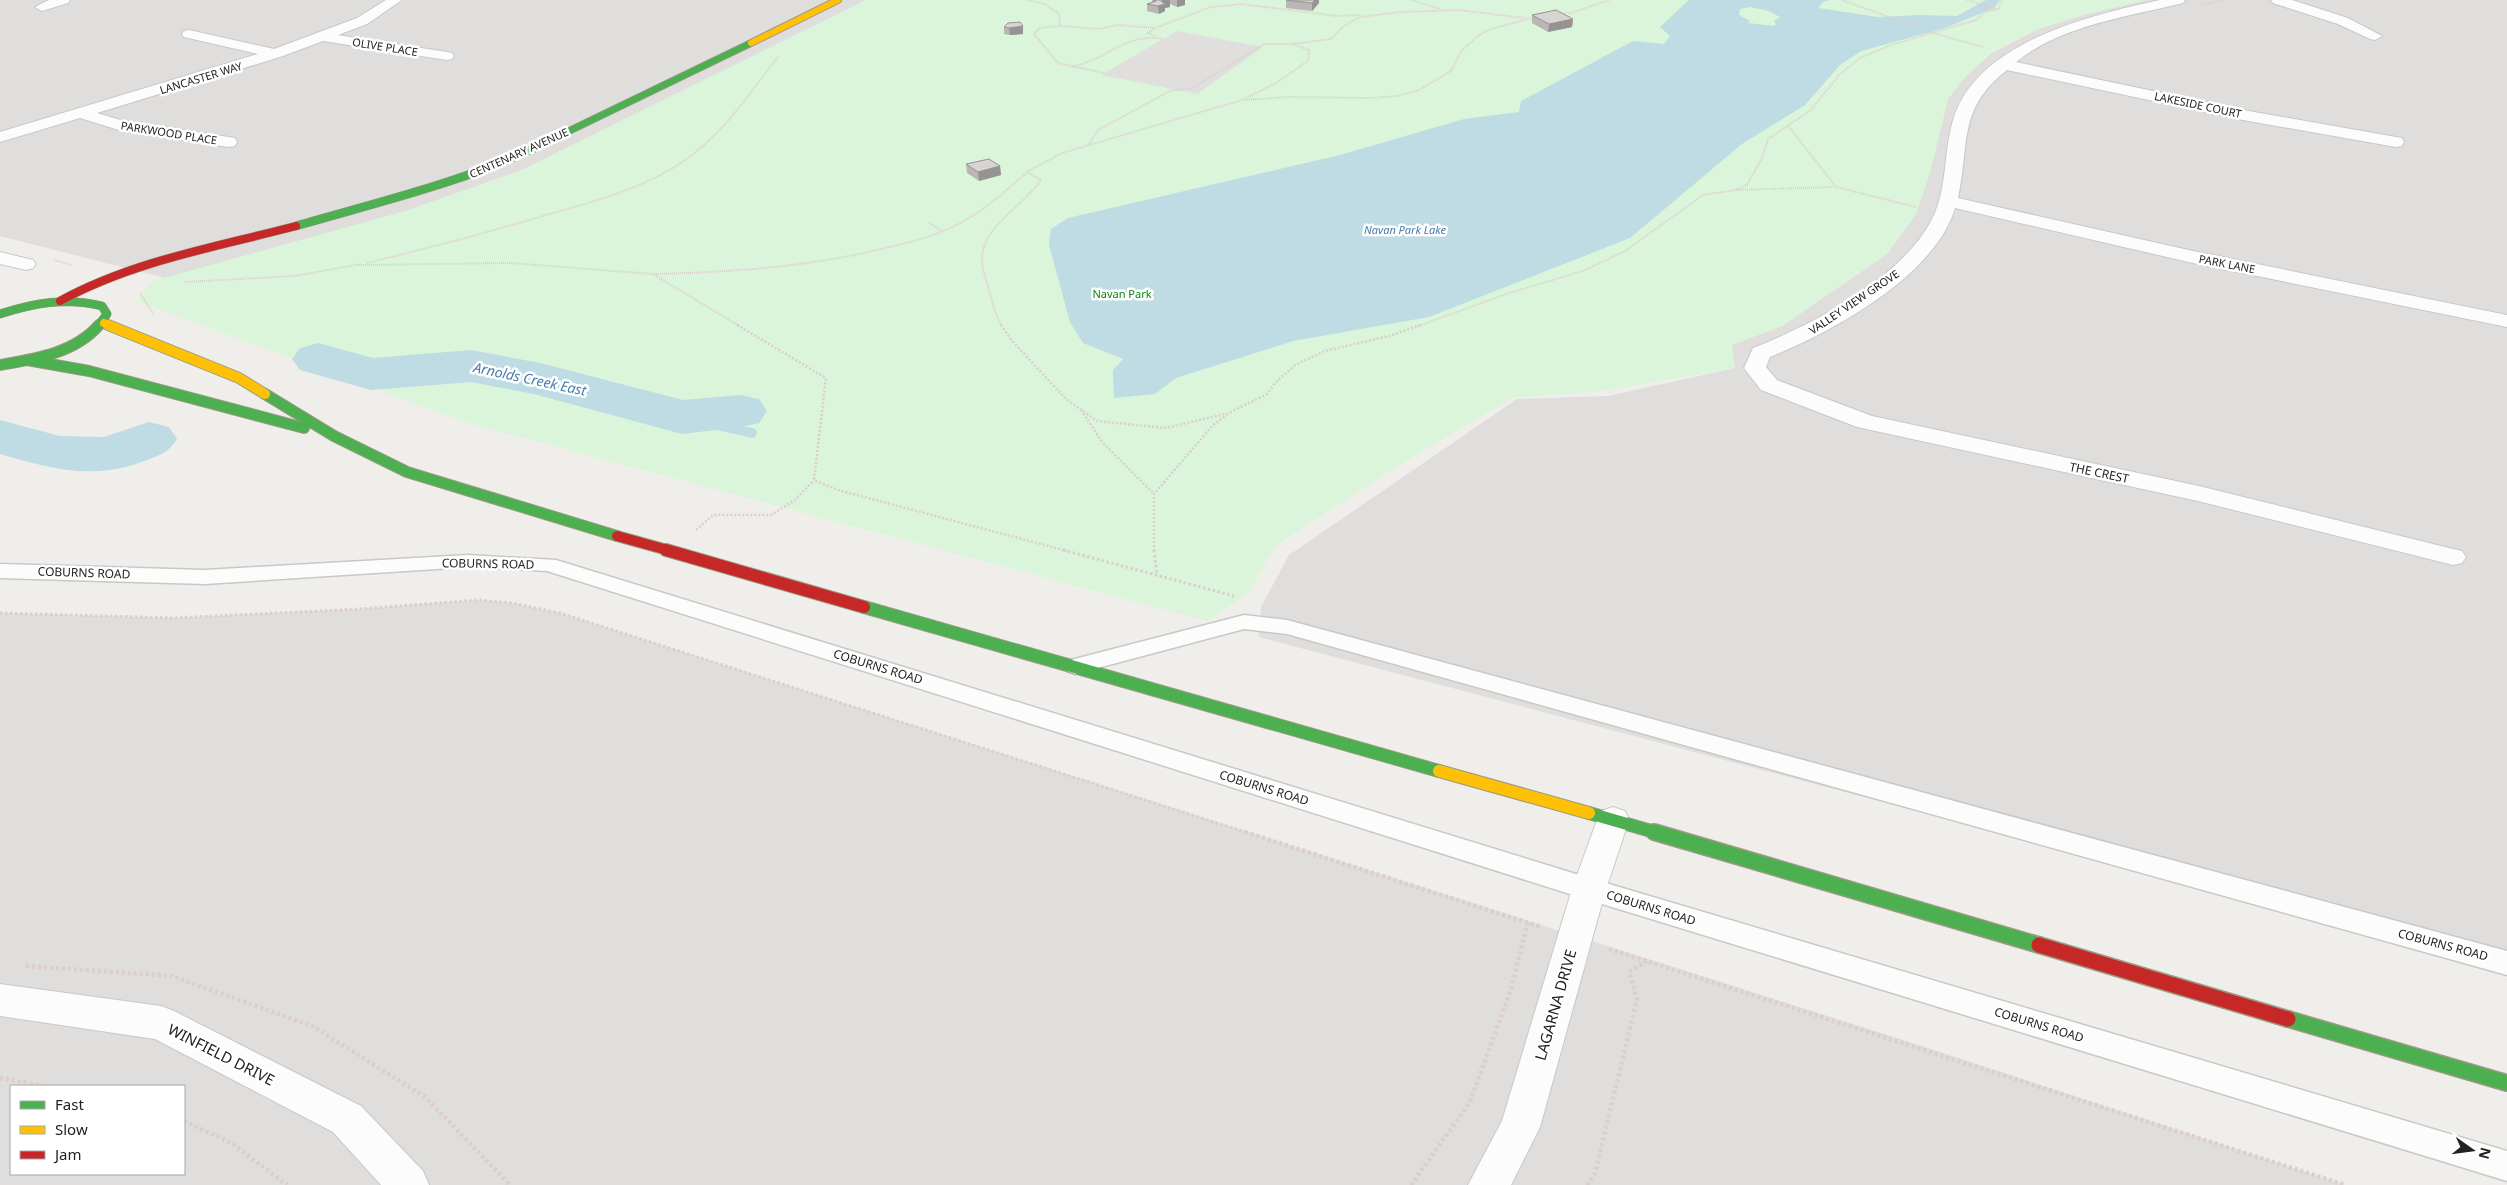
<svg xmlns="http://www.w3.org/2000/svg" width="2507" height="1185" font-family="'Noto Sans',sans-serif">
	<rect width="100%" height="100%" fill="#f0eeeb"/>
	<g fill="#dfdedc" fill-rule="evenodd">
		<path d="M0,0H866L522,170L406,211L165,278L0,236Z"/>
		<path d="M2146,0H2507V967L1259,637L1261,607L1289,555L1517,399L1608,396L1735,368L1731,345L1782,326L1887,254L1916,214L1930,172L1948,99L1964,78L1990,54L2038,29L2083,15Z"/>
		<path d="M478,600L512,603L560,613L1919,1045L2345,1185H0V613L173,618L359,609ZM11,1086H184V1174H11Z"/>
	</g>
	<path fill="#daf5da" d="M866,0H2146L2083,15L2038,29L1995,50L1964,78L1948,99L1930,172L1916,214L1887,254L1782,326L1732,345L1735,368L1601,391L1512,398L1399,465L1275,546L1249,593L1207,621L468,423L136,301L153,281L406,211L522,170Z"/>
	<path fill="#e0dfde" d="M1177,31L1263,47L1197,94L1101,75Z"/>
	<path fill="#bfdbe3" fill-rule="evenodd" d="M1689,0H1830L1823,2L1818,8L1878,17L1919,15L1957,16L1986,0H2000L1994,8L1945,28L1861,51L1840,65L1805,105L1742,144L1630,238L1429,317L1293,341L1176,378L1155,394L1114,398L1113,370L1123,359L1083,343L1070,322L1049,245L1051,229L1068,218L1340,155L1464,119L1519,112L1521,101L1633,41L1664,44L1670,36L1660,27ZM1750,7L1769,11L1780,17L1774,21L1776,24L1774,26L1748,23L1750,21L1739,15L1740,9Z"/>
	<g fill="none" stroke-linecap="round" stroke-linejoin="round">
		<path stroke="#bfdbe3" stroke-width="10" d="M682,417L752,433"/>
		<g fill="#bfdbe3" fill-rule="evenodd">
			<path d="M318,343L373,358L471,350L540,363L683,400L740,395L759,399L767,411L759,423L740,427L682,434L534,394L471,382L371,390L300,370L292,359L300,348Z"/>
			<path d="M0,420L60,436L104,437L149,422L169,427L177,439C168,453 162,454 147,460C95,481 51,469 0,454Z"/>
		</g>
		<defs>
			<g id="lane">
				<path d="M468,555L556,560L1589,878L2507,1151V1181L1589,900L547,571L468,567L205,584L0,578V564L205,570Z"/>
				<path d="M1244,615L1287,620L2507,951V975L1287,634L1244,629L1075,674L1067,671L1064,666L1067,661Z"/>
			</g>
			<g id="street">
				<path d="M49,0H70L68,3L42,11L35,7Z"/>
				<path d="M386,0H402L367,24L338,35L447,52L452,53L454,56L452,59L447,60L323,41L280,57L97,113L124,121L235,138L237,142L235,146L229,147L122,131L80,118L0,142V132L258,54L184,37L182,34L184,31L189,30L274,49L357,18Z"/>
				<path d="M2160,0H2185L2183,3C2127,17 2062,25 2016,62L2243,110L2396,137L2402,138L2404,142L2402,146L2396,147L2243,120L2007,70C1957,109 1970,144 1958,198L2193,251L2507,315V327L2193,263L1955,208C1935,276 1832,332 1770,357L1766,367L1777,380L1872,416L2199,486L2453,549L2462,551L2466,557L2462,563L2453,565L2198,501L1857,427L1761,390L1744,368L1753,348C1812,325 1898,280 1930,223C1948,192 1943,154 1953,120C1976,42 2091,15 2160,0Z"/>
				<path d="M2271,0H2292L2348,18L2382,36L2375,40L2370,39L2338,24L2273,3Z"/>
				<path d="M0,252L33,260L36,264L33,268L26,270L0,264Z"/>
				<path d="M1613,807L1625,811L1629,820L1606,889L1540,1127L1511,1185H1468L1502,1121L1572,889L1597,820L1601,811Z"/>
				<path d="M0,984L161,1006L174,1011L361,1106L423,1171L429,1185H381L333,1132L155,1039L0,1016Z"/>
			</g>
			<path id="fast-far4" d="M540,145L751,43"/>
			<g id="fast-far3">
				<path d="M296,226C378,202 465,182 543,144"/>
				<path d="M0,314C34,303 66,297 102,306L107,314L98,326"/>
			</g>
			<g id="fast-far2">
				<path d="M27,360L89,371L304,428"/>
				<path d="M0,365C35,359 75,353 99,325"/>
				<path d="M265,394L334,436L407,472L617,536"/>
			</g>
			<g id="fast-far1">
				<path d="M864,607L1439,771"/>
				<path d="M1589,813L1658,833"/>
			</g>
			<g id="fast">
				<path d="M1654,832L2039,945"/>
				<path d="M2288,1019L2507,1083"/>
			</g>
			<path id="slow-far3" d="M751,43L838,0"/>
			<path id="slow-far2" d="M104,323L111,326"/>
			<path id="slow-far1" d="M108,325L239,378L265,394"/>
			<path id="slow" d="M1439,771L1589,813"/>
			<path id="jam-far3" d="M60,301C133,261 216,247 296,226"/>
			<path id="jam-far2" d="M617,536L671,551"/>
			<path id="jam-far1" d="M666,550L864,607"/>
			<path id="jam" d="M2039,945L2288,1019"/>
		</defs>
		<use href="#lane" stroke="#c9c8c7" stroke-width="3"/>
		<use href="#street" stroke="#c9c8c7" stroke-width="2"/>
		<use href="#fast-far4" stroke="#999a82" stroke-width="8"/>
		<use href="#fast-far3" stroke="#999a82" stroke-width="9"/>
		<use href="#fast-far2" stroke="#999a82" stroke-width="12"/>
		<use href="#fast-far1" stroke="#999a82" stroke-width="14"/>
		<use href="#fast" stroke="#999a82" stroke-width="18"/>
		<use href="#slow-far3" stroke="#999a82" stroke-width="8"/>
		<use href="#slow-far2" stroke="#999a82" stroke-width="9"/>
		<use href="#slow-far1" stroke="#999a82" stroke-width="12"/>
		<use href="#slow" stroke="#999a82" stroke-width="14"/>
		<use href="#jam-far3" stroke="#999a82" stroke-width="9"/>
		<use href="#jam-far2" stroke="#999a82" stroke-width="12"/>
		<use href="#jam-far1" stroke="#999a82" stroke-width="14"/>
		<use href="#jam" stroke="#999a82" stroke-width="18"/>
		<g stroke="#dccecd" stroke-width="2" stroke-dasharray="1 1" stroke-linecap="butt">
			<path d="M1027,0L1045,4L1059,14L1060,26"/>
			<path d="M1411,0L1440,9"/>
			<path d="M1842,0L1936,34L1984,47"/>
			<path d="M1967,0L1997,9"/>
			<path d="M2202,5L2223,0"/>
			<path d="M1998,9L2002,0"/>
			<path d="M1558,14L1571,13L1609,0"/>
			<path d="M1155,28L1148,33L1155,36"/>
			<path d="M1072,67C1081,64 1090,62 1099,57C1120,46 1138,34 1163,39"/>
			<path d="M1104,73L1058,63L1034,34L1040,28L1060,26L1099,29L1117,25L1155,28L1211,7L1241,4L1337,16L1360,15"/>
			<path d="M1245,100L1288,97L1371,98L1398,96L1419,90L1451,71L1462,50L1478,36L1488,30L1535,17"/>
			<path d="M1789,127L1836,187L1916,207"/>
			<path d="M1088,146L1098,130L1170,91L1193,88L1264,44H1292L1331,39L1344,26L1360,17L1400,12L1458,10L1525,18"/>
			<path d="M1737,190L1835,187"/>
			<path d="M928,222L942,231"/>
			<path d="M54,260L72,265"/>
			<path d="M367,263C427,248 487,233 546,215C599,200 655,186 698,150C730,124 753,88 779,56"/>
			<path d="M359,265L511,263L653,274L739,326"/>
			<path d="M654,274C732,272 809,267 885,248C912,242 939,235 964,221C987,208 1007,190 1027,172"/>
			<path d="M184,282L295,276L361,264"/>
			<path d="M140,293L154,315"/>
			<path d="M1002,326C994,313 992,300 988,286C986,279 983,271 982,263C979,227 1024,206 1041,180L1027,172L1062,153L1242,100L1276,83L1308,61L1309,50L1292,44"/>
			<path d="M1418,326L1509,293L1583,271L1625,251L1703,195L1735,190L1747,185L1762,158L1768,139L1811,110L1839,75L1860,58L1891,45L1976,20L1985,12L1998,9"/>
		</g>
		<g stroke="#dccecd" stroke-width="2.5" stroke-dasharray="2 2" stroke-linecap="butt">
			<path d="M737,325L826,378L814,480L838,490L1067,551"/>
			<path d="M1001,325L1012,341L1066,399L1097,421L1166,428L1229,413L1267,394L1275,383L1295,365L1325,351L1389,336L1421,325"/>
			<path d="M1081,410L1103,443L1154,494"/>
			<path d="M696,530L713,515H771L795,500L814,480"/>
			<path d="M1154,551V494L1213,425L1227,415"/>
		</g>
		<g stroke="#dccecd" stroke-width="3" stroke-dasharray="2.5 2.5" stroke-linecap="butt">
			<path d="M1063,550L1234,596"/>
			<path d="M1154,550L1157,575"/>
			<path d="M0,613L173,618L359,609L478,600L512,603L560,613L1248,833"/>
		</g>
		<g stroke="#dccecd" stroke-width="4.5" stroke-dasharray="3 3" stroke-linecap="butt">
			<path d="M1245,832L1541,927"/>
			<path d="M1609,949L2345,1185"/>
			<path d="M26,966L172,976L312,1026L425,1097L510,1185"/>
			<path d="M0,1078L45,1086"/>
			<path d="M184,1121L233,1144L287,1185"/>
			<path d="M1411,1185L1470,1102L1510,992L1528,923"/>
			<path d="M1587,1185L1595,1173L1637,999L1629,972L1647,961"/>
		</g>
		<use href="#lane" fill="#fdfcfc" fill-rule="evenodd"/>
		<use href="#street" fill="#fdfcfc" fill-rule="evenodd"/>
		<use href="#fast-far4" stroke="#4caf50" stroke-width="6"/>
		<use href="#fast-far3" stroke="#4caf50" stroke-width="8"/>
		<use href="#fast-far2" stroke="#4caf50" stroke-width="10"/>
		<use href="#fast-far1" stroke="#4caf50" stroke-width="12"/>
		<use href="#fast" stroke="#4caf50" stroke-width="15"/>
		<use href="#slow-far3" stroke="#ffc107" stroke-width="6"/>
		<use href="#slow-far2" stroke="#ffc107" stroke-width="8"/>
		<use href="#slow-far1" stroke="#ffc107" stroke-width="10"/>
		<use href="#slow" stroke="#ffc107" stroke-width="12"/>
		<use href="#jam-far3" stroke="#c62828" stroke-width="8"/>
		<use href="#jam-far2" stroke="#c62828" stroke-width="10"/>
		<use href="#jam-far1" stroke="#c62828" stroke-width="12"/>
		<use href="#jam" stroke="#c62828" stroke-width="15"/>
	</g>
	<g fill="#b9b6b5">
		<path d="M1152,0H1185V5L1177,7L1170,4V7L1165,8V11L1159,14L1147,11V4L1152,2Z"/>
		<path d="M1286,0L1319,3L1312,11L1286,8Z"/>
		<path d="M1532,15L1573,19L1572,27L1548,32L1532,23Z"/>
		<path d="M1008,23L1023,34L1010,35L1004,34V27Z"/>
		<path d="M966,164L1000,166L1001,175L979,181L967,173Z"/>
	</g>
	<g fill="#969493">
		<path d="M1167,0H1170V7L1165,8V11L1159,14L1158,6L1161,1Z"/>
		<path d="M1177,0H1185V5L1177,7Z"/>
		<path d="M1315,0H1319V3L1312,11V3Z"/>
		<path d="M1573,19L1572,27L1548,32L1549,24Z"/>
		<path d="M1023,26V34L1010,35L1009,28Z"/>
		<path d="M1000,166L1001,175L979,181L978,172Z"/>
	</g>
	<g fill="#d7d4d2" stroke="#969493">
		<path d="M1154,0H1167L1161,1L1165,4L1158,6L1147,4L1156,1Z"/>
		<path d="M1286,0H1315L1312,3Z"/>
		<path d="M1556,10L1573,19L1549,24L1532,15Z"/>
		<path d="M1020,22L1023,26L1009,28L1004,27L1008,23Z"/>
		<path d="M989,159L1000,166L978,172L966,164Z"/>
	</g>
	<g text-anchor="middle" stroke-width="5" stroke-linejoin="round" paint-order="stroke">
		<g font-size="11" fill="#222" stroke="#fff">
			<text transform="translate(385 47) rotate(9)" y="4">OLIVE PLACE</text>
			<text transform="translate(201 78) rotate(-17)" y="4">LANCASTER WAY</text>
			<text transform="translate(2198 105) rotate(12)" y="4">LAKESIDE COURT</text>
			<text transform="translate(169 133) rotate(9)" y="4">PARKWOOD PLACE</text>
			<text transform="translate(519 153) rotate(-24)" y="4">CENTENARY AVENUE</text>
			<text transform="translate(2227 264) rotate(11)" y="4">PARK LANE</text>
			<text transform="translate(1854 302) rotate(-34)" y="4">VALLEY VIEW GROVE</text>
		</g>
		<g font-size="11" font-style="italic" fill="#4a7aab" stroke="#fff">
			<text x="1405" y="234">Navan Park Lake</text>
		</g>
		<g font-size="11" fill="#0c8416" stroke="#fff">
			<text x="1122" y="298">Navan Park</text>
		</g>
		<g font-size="12" fill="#222" stroke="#fff">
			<text transform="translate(2099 473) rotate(12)" y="4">THE CREST</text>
			<text transform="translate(488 564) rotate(1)" y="4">COBURNS ROAD</text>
			<text transform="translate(84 573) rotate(2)" y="4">COBURNS ROAD</text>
			<text transform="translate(878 667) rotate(17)" y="4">COBURNS ROAD</text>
			<text transform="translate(1264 788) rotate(17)" y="4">COBURNS ROAD</text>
			<text transform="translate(1651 908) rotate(17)" y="4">COBURNS ROAD</text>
			<text transform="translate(2443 945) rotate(15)" y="4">COBURNS ROAD</text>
			<text transform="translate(2039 1025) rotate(17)" y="4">COBURNS ROAD</text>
		</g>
		<g font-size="14" font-style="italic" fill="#4a7aab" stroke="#fff">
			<text transform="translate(530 379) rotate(12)" y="5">Arnolds Creek East</text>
		</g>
		<g font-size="15" fill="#222" stroke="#fff">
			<text transform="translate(1556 1005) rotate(-74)" y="5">LAGARNA DRIVE</text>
			<text transform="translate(221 1055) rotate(27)" y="5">WINFIELD DRIVE</text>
		</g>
	</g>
	<rect x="10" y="1085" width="175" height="90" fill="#ffffff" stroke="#a7a7a7"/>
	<rect x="20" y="1101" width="25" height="8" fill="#4caf50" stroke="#a7a7a7"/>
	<text x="55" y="1110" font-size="15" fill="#222222">Fast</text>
	<rect x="20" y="1126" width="25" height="8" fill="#ffc107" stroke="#a7a7a7"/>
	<text x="55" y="1135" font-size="15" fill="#222222">Slow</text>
	<rect x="20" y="1151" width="25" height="8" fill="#c62828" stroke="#a7a7a7"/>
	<text x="55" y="1160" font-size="15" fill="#222222">Jam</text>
	<g transform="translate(2472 1150) rotate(104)" stroke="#ffffff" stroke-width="4" paint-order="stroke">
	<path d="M0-4L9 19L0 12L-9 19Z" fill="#222222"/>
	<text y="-8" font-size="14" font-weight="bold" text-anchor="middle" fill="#222222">N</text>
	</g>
</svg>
